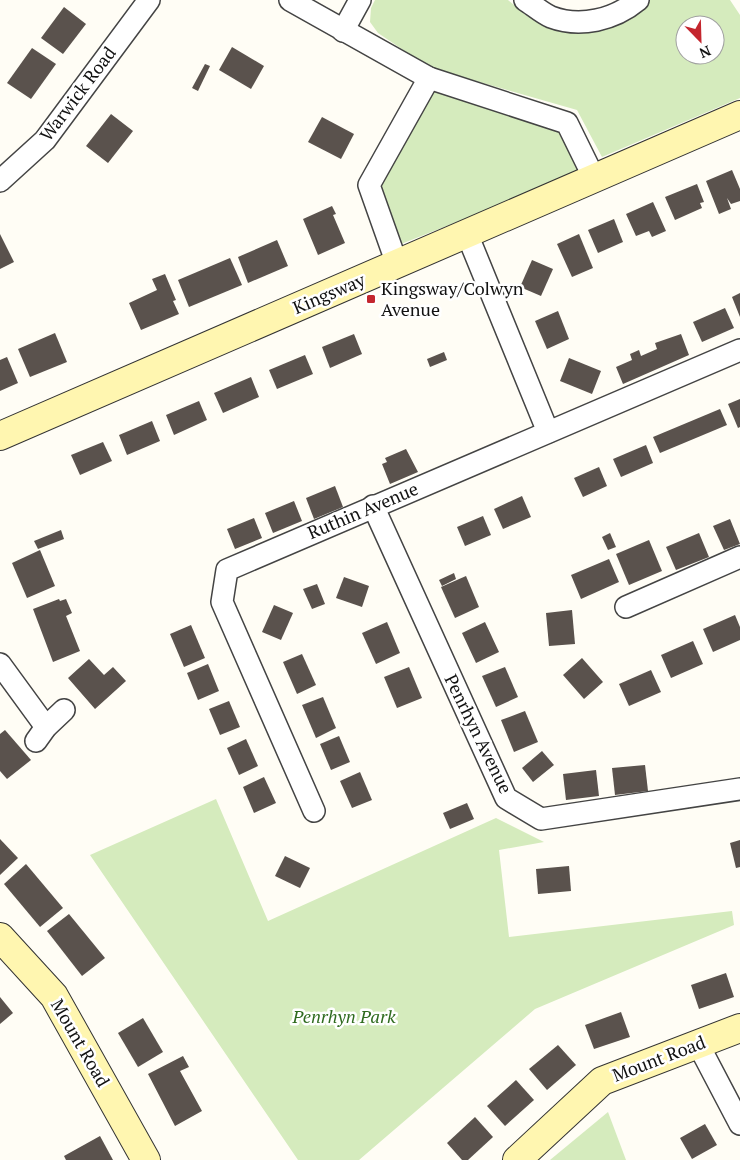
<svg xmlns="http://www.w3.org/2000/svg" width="740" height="1160" font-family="'PT Serif',serif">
	<rect width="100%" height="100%" fill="#fffdf5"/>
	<g fill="#d5ebbd" fill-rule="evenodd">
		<path d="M375,0H508L527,16L549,26L626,19L650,0H730L740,15V98L602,157L577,110L430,68L378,33L370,22L371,8ZM685,25H715V55H685Z"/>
		<path d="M433,91L561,131L581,173L396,246L377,187Z"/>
		<path d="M216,799L268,921L496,818L544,842L499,850L509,937L732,911L734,925L535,1009L359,1160H298L90,855Z"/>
		<path d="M608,1112L626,1160H550Z"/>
	</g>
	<g fill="#5a524d">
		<path d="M64,7L86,24L63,54L41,38Z"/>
		<path d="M232,47L264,66L251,89L219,70Z"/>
		<path d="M32,48L56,64L31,99L7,83Z"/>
		<path d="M205,64L210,66L198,91L192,88Z"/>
		<path d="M111,114L133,131L108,163L86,146Z"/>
		<path d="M322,117L354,134L341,159L308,142Z"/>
		<path d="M732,170L740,189V201L731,204L727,198L731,209L719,214L706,181Z"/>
		<path d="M697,184L704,202L700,203L702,208L675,220L665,197Z"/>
		<path d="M653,202L666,231L652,237L649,231L636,236L626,214Z"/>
		<path d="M332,206L336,214L333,215L345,243L318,255L303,219Z"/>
		<path d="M614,219L623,242L598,253L588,230Z"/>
		<path d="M0,234L14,262L0,269Z"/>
		<path d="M579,234L593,268L572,277L557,244Z"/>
		<path d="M277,240L288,266L248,283L238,257Z"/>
		<path d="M230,258L242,285L189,307L178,280Z"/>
		<path d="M532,260L553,269L541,296L520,287Z"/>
		<path d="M165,274L176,300L173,301L179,314L141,330L129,303L157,290L152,279Z"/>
		<path d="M740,293V317L732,297Z"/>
		<path d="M725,308L734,328L702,342L693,322Z"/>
		<path d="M558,311L569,339L547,349L535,321Z"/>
		<path d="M55,333L67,362L30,377L18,349Z"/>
		<path d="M354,334L362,354L330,368L322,347Z"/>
		<path d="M681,334L689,355L623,384L616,367L632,360L630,354L639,350L641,356L657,349L655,343Z"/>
		<path d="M444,352L447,360L430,367L427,359Z"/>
		<path d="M305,355L313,374L277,389L269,370Z"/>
		<path d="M7,357L18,383L0,391V360Z"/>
		<path d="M569,358L601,371L592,394L560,381Z"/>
		<path d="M251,377L259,397L223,413L214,393Z"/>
		<path d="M740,399V427L738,428L728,404Z"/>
		<path d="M199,401L207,420L174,435L166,415Z"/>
		<path d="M720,409L727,425L660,453L653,437Z"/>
		<path d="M152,421L160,441L127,455L119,435Z"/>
		<path d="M103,442L112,461L80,475L71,455Z"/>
		<path d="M646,445L653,463L621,477L613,459Z"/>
		<path d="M406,449L418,472L390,484L382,464L387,462L385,458Z"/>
		<path d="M599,467L607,486L583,497L574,478Z"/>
		<path d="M335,486L343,507L314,519L306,498Z"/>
		<path d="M522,496L531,517L503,529L494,509Z"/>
		<path d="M294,501L302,521L273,533L265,513Z"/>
		<path d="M483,516L491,535L465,546L457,527Z"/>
		<path d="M254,518L262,538L235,549L227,529Z"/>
		<path d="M730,519L740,544L724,550L713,526Z"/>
		<path d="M61,530L64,539L38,549L34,541Z"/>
		<path d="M610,533L616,547L608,550L602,537Z"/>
		<path d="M699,533L709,557L676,570L666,547Z"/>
		<path d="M649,540L662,571L629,585L616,554Z"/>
		<path d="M40,550L55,586L27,598L12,563Z"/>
		<path d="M609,559L619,582L581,599L571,575Z"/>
		<path d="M454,573L456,579L442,586L439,580Z"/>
		<path d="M466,576L479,607L455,618L441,587Z"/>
		<path d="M344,577L369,586L362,607L336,598Z"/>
		<path d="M317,584L325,604L312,609L303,589Z"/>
		<path d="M59,599L60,601L66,599L72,613L66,616L80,651L53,662L33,609Z"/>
		<path d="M274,605L293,613L281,640L262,632Z"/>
		<path d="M572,610L575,644L549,646L546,613Z"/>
		<path d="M735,615L740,627V640L713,652L703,629Z"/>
		<path d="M387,622L400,653L376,664L362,633Z"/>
		<path d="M485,622L499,652L476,663L462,633Z"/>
		<path d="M191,625L205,658L184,667L170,634Z"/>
		<path d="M693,641L703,664L671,678L661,655Z"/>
		<path d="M302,654L316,685L297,694L283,662Z"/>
		<path d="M582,658L603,682L584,699L563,675Z"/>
		<path d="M89,659L104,675L113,667L126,681L95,709L68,678Z"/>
		<path d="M208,664L219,691L198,700L187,673Z"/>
		<path d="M409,667L422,698L397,708L384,677Z"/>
		<path d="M505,667L518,697L496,707L482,676Z"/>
		<path d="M651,670L661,692L629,706L619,684Z"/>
		<path d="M323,697L336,728L316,738L302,705Z"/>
		<path d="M229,701L240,727L220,735L209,709Z"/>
		<path d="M525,711L538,742L514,752L501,720Z"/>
		<path d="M5,730L31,760L7,779L0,771V734Z"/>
		<path d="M339,736L350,762L331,770L320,744Z"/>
		<path d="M246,739L258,766L239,775L227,748Z"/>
		<path d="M542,751L554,765L533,782L522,768Z"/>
		<path d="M645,765L648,791L615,795L612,768Z"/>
		<path d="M596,770L599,796L566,800L563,774Z"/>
		<path d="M360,772L372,800L352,808L340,781Z"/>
		<path d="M264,777L276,803L254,813L243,787Z"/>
		<path d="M467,803L474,819L450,829L443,813Z"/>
		<path d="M0,839L18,858L0,875Z"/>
		<path d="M740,840V867L736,868L730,843Z"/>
		<path d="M285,856L310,868L300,888L275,876Z"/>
		<path d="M26,864L63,908L40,927L4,884Z"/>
		<path d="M569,866L571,891L538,894L536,869Z"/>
		<path d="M69,914L105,958L82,976L47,931Z"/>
		<path d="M726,973L734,997L699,1009L691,985Z"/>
		<path d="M0,997L13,1013L0,1024Z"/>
		<path d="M621,1012L630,1037L594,1049L585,1025Z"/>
		<path d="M143,1018L163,1052L138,1067L118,1033Z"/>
		<path d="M558,1045L576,1065L547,1090L529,1069Z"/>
		<path d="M183,1056L189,1067L180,1071L202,1111L175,1126L148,1074Z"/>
		<path d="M516,1080L534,1100L505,1126L487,1106Z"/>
		<path d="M475,1117L493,1137L468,1160H462L447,1143Z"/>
		<path d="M705,1124L717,1145L692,1159L680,1138Z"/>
		<path d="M100,1136L113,1160H66L64,1156Z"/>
	</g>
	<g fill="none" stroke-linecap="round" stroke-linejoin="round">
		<defs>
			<g id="street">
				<path d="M290,0L429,78L567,123L594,178"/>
				<path d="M525,0C533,5 542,13 551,17C580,28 614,20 638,0"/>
				<path d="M343,31L360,0"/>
				<path d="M0,181L45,140L149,0"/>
				<path d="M467,234L548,432"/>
				<path d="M397,264L369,185L429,78"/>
				<path d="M373,506L506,798L541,819L740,789"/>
				<path d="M626,607L740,557"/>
				<path d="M0,664L46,727"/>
				<path d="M36,741L46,727L64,710"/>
				<path d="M314,811L222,602L227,570L740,350"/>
				<path d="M698,1044L740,1124"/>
			</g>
			<g id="secondary">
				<path d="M0,436L740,115"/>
				<path d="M0,937L54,996L146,1160"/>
				<path d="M517,1160L602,1081L740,1028"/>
			</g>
		</defs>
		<use href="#street" stroke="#444" stroke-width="24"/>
		<use href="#secondary" stroke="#333" stroke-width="30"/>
		<use href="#street" stroke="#fff" stroke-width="21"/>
		<use href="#secondary" stroke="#fff6b0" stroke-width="28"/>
	</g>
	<rect fill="#c4262e" stroke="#fff" stroke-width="2" x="366" y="294" width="10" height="10" rx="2.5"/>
	<g text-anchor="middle" stroke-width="5" stroke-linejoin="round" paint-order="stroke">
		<g font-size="18" fill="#111" stroke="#fff">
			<text transform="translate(78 94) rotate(-53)" y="6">Warwick Road</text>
			<text transform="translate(329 294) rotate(-23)" y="6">Kingsway</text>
			<text transform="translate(363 511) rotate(-23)" y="6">Ruthin Avenue</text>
			<text transform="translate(478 734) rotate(64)" y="6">Penrhyn Avenue</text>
			<text transform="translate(80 1043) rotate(60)" y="6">Mount Road</text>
			<text transform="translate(659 1059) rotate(-21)" y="6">Mount Road</text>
		</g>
		<g font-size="18" fill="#111" stroke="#fff" text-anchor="start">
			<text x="381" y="295">Kingsway/Colwyn<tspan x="381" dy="21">Avenue</tspan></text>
		</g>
		<g font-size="18" font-style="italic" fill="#2f6b1f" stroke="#fff">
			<text x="344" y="1023">Penrhyn Park</text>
		</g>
	</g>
	<g transform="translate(700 40) rotate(157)"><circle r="24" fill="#ffffff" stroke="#a0a0a0"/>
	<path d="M0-4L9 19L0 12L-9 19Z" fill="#c4262e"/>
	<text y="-8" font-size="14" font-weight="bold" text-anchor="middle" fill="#111111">N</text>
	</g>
</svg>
